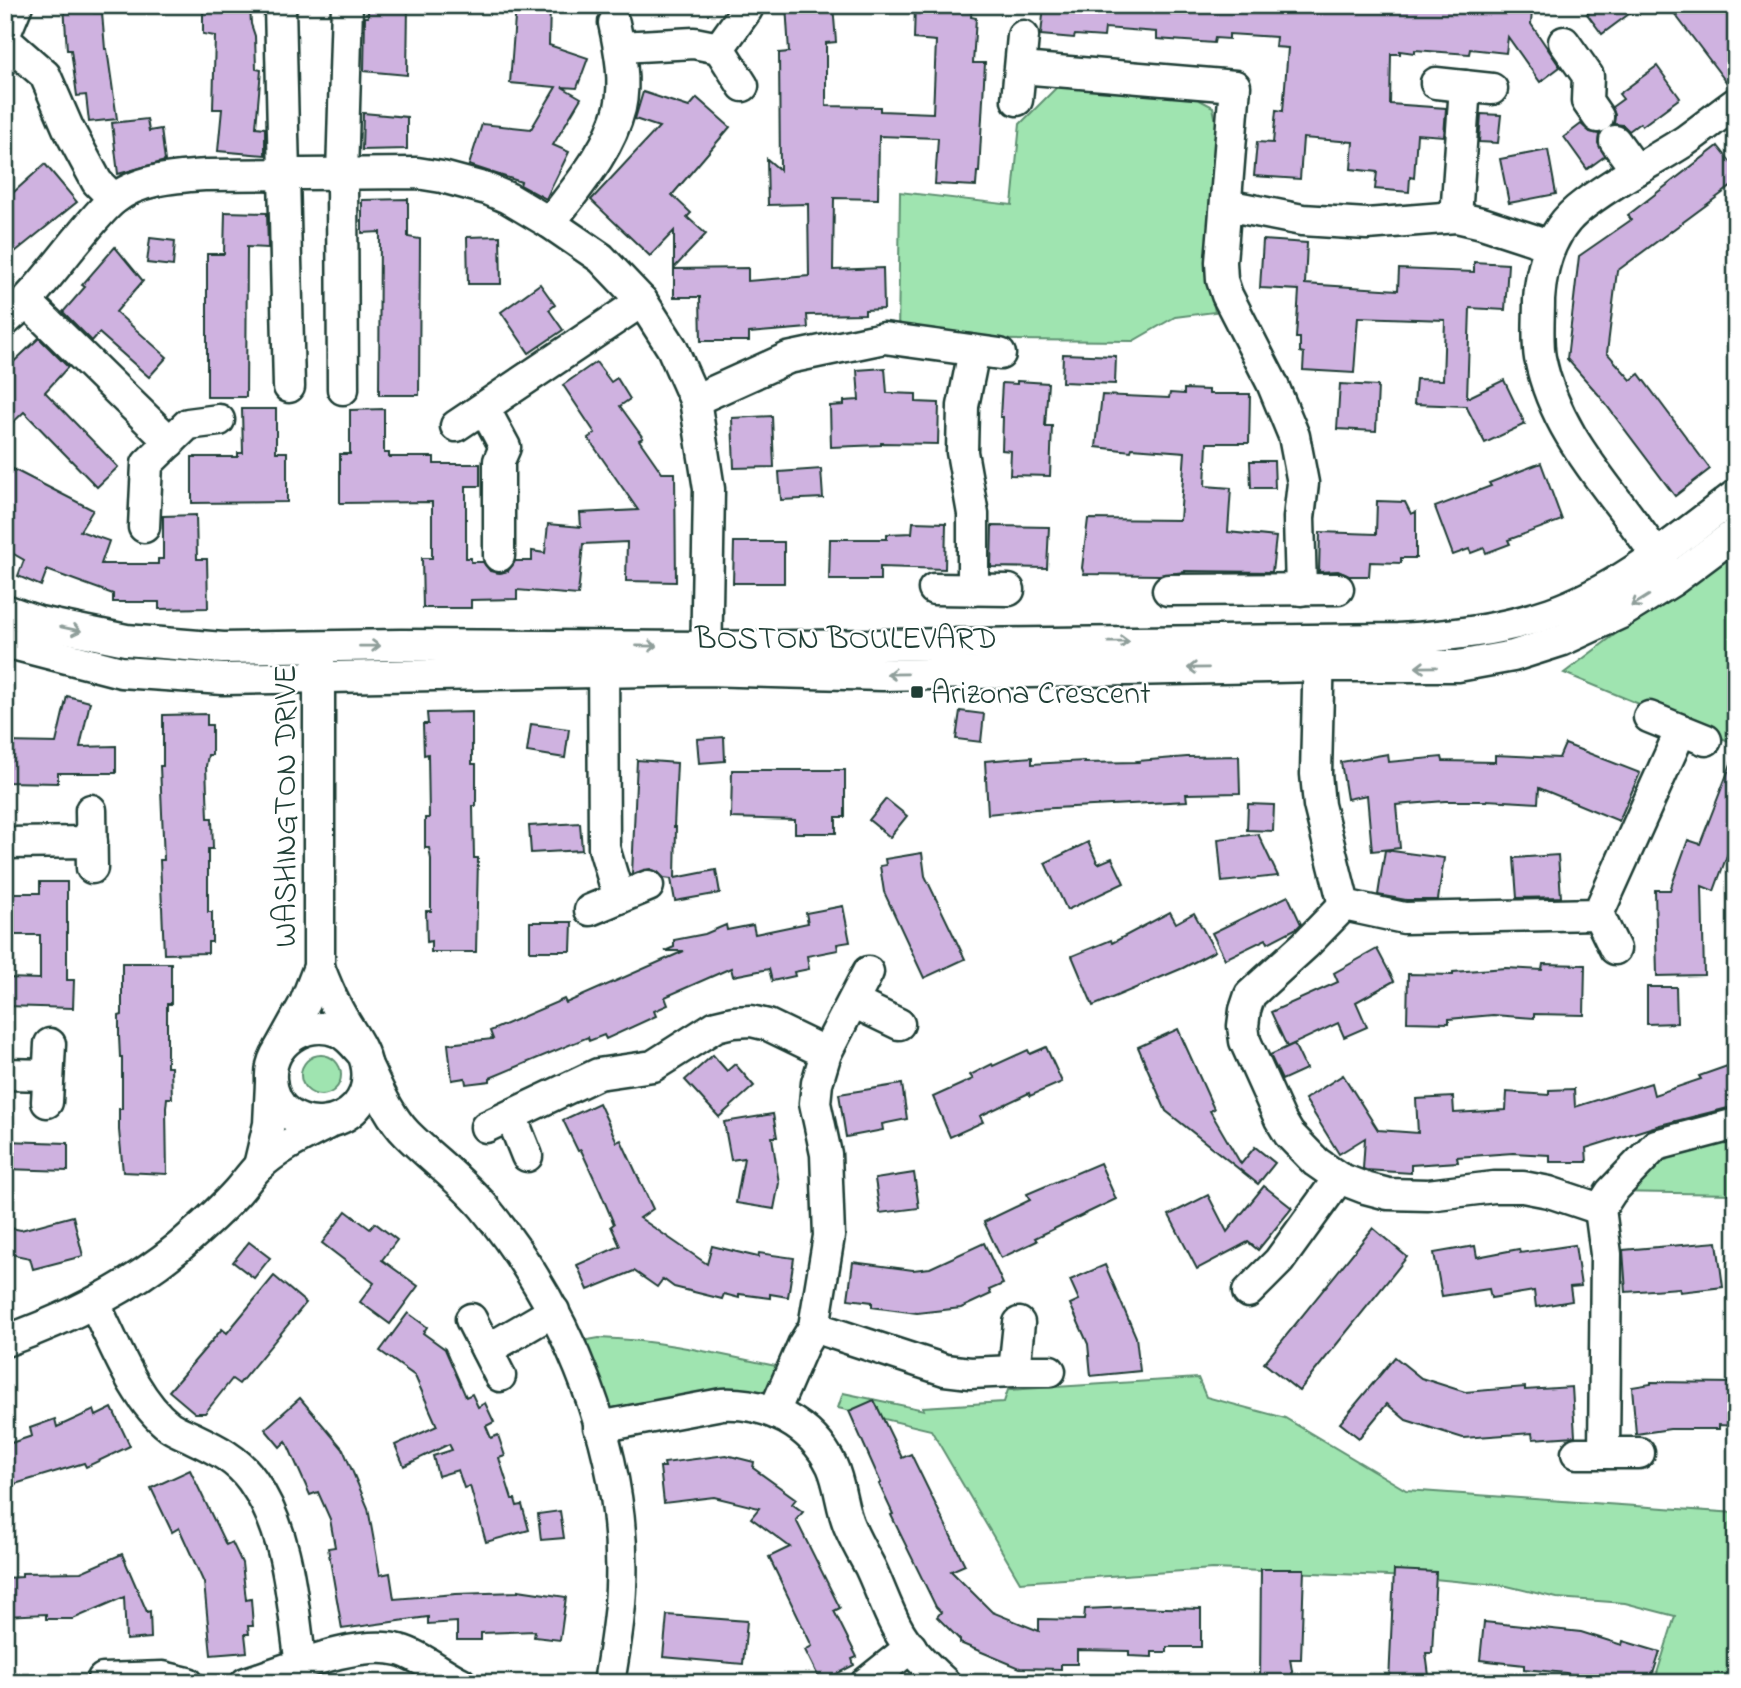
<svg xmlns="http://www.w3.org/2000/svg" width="1741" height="1688" font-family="'Indie Flower',sans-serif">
	<rect width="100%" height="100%" fill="#fff"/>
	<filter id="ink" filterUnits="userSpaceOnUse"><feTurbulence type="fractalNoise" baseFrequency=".0143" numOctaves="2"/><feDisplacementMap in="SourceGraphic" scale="14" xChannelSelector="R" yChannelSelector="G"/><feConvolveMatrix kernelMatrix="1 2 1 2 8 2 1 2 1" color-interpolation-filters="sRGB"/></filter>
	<g filter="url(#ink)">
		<g fill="#9fe4b0" stroke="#5f9072" stroke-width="2">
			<path d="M1059,85L1192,96L1213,107L1219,137L1208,275L1215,312L1175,317L1133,341L898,339L900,192L1012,205L1020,124Z"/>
			<path d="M1736,543V744L1564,673Z"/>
			<circle cx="321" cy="1075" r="20"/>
			<path d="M1736,1123V1194L1611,1192L1651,1144Z"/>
			<path d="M599,1338C665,1340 730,1357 795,1370L774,1412L599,1427L570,1343Z"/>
			<path d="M1198,1378L1206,1397L1285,1418L1406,1490L1736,1513V1683H1654L1675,1616L1625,1603L1557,1598L1507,1586L1413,1577L1213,1569L1020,1582L931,1430L838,1408L843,1393L924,1410L923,1407L1004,1402L1008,1390Z"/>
		</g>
		<g fill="#cfb2e0" stroke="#1f3d34" stroke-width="2">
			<path d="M64,5H93L94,13H102L105,49H107L117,119L89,122L86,95L77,96L71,50H67Z"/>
			<path d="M203,5H250L251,24L255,36L256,69L261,70L256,127L265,128V155L218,151L222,109H213L215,36L203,34Z"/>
			<path d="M368,5H408L407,75L364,71L365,17H368Z"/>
			<path d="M516,5H550L549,45L588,58L577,88L562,87L581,98L553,145L569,152L546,199L520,185L521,182L469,165L482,124L531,129L556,87L510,83Z"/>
			<path d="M786,5H833L836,42L826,43V106L880,107V111L933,113L936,41L914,39L915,5H972L971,17L976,18L973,63H985L979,172H977L976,186L935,184L938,138L879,136L878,199L834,198L833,270L883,268L884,309L865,310V314L807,315L808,328L749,333V341H701L700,297H674V269L748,268V281L809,276L808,204L768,205L767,159L780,170L779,53L789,52Z"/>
			<path d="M1044,5H1485L1532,10L1531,24L1560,67L1540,82L1508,37L1506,53L1470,49L1469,54L1415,50V53L1400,51V54H1391L1390,104L1446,108L1444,136L1417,134L1414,178L1410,177L1409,192L1375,189L1377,172L1351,169L1353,142L1303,138L1300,179L1254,176L1257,142L1273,143L1276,110L1283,111L1288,48L1275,47L1276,37L1229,34V39L1215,38L1214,43L1157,39V32L1105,28L1104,37L1075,35L1074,38L1041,35Z"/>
			<path d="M1599,5H1641L1602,34L1587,14Z"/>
			<path d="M1668,5H1721L1736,25V86L1730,87Z"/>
			<path d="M1657,66L1680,98L1642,126L1640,123L1629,131L1623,125L1614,124L1615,115L1612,107L1623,99L1619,94Z"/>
			<path d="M643,92L689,107L697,98L730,127L672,195L691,213L687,217L706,234L674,268V231L650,256L591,200L659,127L635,119Z"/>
			<path d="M363,113L407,117V149L362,150Z"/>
			<path d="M1481,114L1501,115L1498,143L1479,142Z"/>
			<path d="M147,119L149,131L161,129L165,161L118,174L112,123Z"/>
			<path d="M1581,124L1590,132L1599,134L1598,143L1605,156L1587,169L1564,137Z"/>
			<path d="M1718,146L1736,169V183L1617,271L1607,353L1631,380L1639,374L1710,469L1675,496L1598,394L1567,359L1573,308L1579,256L1631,220L1628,215Z"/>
			<path d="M1548,150L1556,194L1509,203L1500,159Z"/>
			<path d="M45,164L77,202L5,260V200Z"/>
			<path d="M408,199V237L420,239L419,395H379L380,232L362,233V200Z"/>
			<path d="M225,212L267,213L268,248L247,247L246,397H207V254H224Z"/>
			<path d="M500,236L501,284H468L467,237Z"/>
			<path d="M150,238L175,241L173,266L147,263Z"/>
			<path d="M1263,240L1307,243L1305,284L1398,290L1399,269L1474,272V262L1508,264L1505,310L1470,308L1467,398L1504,380L1525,424L1485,443L1466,406L1414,404L1416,379L1443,380L1445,320L1358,317L1354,373L1303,370L1304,353L1300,352V338H1296L1299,290L1260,288Z"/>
			<path d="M115,247L143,281L116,312L167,357L149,377L99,333L92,341L63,312L85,287L82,285Z"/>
			<path d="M540,284L555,305L549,310L563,330L529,353L501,312Z"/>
			<path d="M39,338L68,367L45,392L118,467L97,487L24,412L5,430V370Z"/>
			<path d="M1063,354L1116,356L1115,384L1062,382Z"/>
			<path d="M596,362L611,382L617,378L630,399L620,406L643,438L639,440L662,473H675L676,582L626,581L627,542L583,544L578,595L517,590V599L471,600V608H423L422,558H432V502L340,503V454H350V410L384,409V453H389V457H434V464H480V486H466V558H471V562H483L490,571L500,573L508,571L515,561H532V551L545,553L548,524L581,527L580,513L638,510L588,438L595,433L563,385Z"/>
			<path d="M885,368L887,393L916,394V402L939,403L938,444L881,443V445L831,447L830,406L844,405V401L859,400L857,370Z"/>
			<path d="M1017,381L1048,383L1045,426H1052L1050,476L1010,475L1011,451L1002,450L1003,417H1000L1002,383L1017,384Z"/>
			<path d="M1340,384L1378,386L1376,431L1337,429Z"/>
			<path d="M1184,389L1209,390V394H1250L1249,443H1207L1205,486L1231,488L1228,532L1276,537L1272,572L1185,571V572L1159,575L1084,574L1082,568L1088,519L1180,520L1185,452L1132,448L1131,451L1096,447L1102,395L1169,398L1170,393L1184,394Z"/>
			<path d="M242,409H276V452H287V502L192,503V457H238V453H243Z"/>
			<path d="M772,416L774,467L734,468L732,418Z"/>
			<path d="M1250,461H1274L1275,488H1251Z"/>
			<path d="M1541,463L1562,520L1508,540L1510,544L1486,553L1484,548L1471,553L1469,549L1453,555L1435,507L1491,486L1489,483Z"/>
			<path d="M5,465L93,510L80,531L109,541L101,564H158V559H163V516L196,515L197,559H207L208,608L159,609V602H113V594L47,570L41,586L18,576L24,560L5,549Z"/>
			<path d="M821,469L823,498L781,500L779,472Z"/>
			<path d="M1377,501L1405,502L1411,514L1416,512V558H1401V563L1370,562L1369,576H1349L1338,571L1319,572L1320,532L1376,534Z"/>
			<path d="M913,522L946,523L945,569L880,567V580H829L830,539H887V534L912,533Z"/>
			<path d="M992,526L1049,527L1047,568L991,567Z"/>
			<path d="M734,542H784V583H733Z"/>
			<path d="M67,696L90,702L80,747L116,746V773H58V783L5,782V742L56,743Z"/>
			<path d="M960,711L984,714L981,742L956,739Z"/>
			<path d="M472,712V764H476V806H473L474,858H478L476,952H431V941L427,942L426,911H431V859L429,848H425V818H429L428,754L424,755L423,724H428L427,713Z"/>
			<path d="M207,714V725H212V755H208L206,766L208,818H212L213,849H208V912H212V942H208V953L164,954L160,860H164L160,766H163V715Z"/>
			<path d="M531,724L569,729L565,758L527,752Z"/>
			<path d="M724,737L725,761L699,763L697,739Z"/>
			<path d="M1565,744L1640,773L1619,821L1539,788L1538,803L1487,800V801H1445L1396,805L1400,848L1372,851L1367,795L1347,799L1341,762L1388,754L1389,762L1442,757L1443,761L1495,762V755L1559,758Z"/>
			<path d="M1239,756L1240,793L1186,794L1187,801L1035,809L988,814L985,761L1032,757V764L1084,761V763L1138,762L1137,761L1187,757Z"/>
			<path d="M1734,756L1736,853L1729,850L1714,891L1702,886L1704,975L1657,976L1655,890H1670L1688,840L1700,844Z"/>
			<path d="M637,760L677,763L674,827H676L675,878L716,870L720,893L675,901L671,879L664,878L658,872L650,869L632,874Z"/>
			<path d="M732,770H845V817H836V833H795V820L731,818Z"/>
			<path d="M886,799L907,816L890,837L869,820Z"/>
			<path d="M1248,804L1274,805L1273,831L1247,830Z"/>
			<path d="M580,823L582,850L531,853L529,826Z"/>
			<path d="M1258,834L1278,876L1222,882L1218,839Z"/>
			<path d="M1088,842L1098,864L1112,858L1124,883L1067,910L1045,863Z"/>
			<path d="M1385,850L1444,858L1438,900H1406L1378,895Z"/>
			<path d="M922,853L925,876L965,959L924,978L884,892L880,866L886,865L885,859Z"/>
			<path d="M1558,855L1561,897L1517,898L1514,858Z"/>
			<path d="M40,882H67V980H74L73,1008L6,1006L7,978L40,979V935H5V893H40Z"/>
			<path d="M1288,896L1301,924L1297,928L1268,943L1266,939L1225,959L1212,933Z"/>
			<path d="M843,906L850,942L837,944L838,950L807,956L809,969L794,972L795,976L772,981L769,969L733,976L731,968L665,997L668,1005L654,1011L656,1016L606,1039L604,1035L589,1041L588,1037L490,1078V1081L466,1084L465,1078L452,1080L448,1044L493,1039L490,1031L564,999L566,1003L684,951H665L674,947V940L705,934L726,925L727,930L753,925L755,934L808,923L806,913Z"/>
			<path d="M1170,912L1176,923L1194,913L1215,951L1183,968L1093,1006L1072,956L1111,940L1112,943Z"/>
			<path d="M530,922H572L571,951H530Z"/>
			<path d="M1377,949L1394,981L1356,1002L1367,1027L1344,1037L1338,1023L1287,1047L1271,1012L1338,982L1334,973Z"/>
			<path d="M122,963H171V1004H167V1067H171L172,1098H167L166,1108L167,1174L123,1172L119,1130V1109H122V1057H120L119,1036V1016L122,1015Z"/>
			<path d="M1543,964L1585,965L1584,1015L1534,1014V1018L1493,1015L1449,1019V1023L1407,1022L1408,974L1453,975V972L1506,968L1542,970Z"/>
			<path d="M1647,987H1676L1677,1023L1647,1024Z"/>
			<path d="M1178,1029L1214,1109L1210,1111L1241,1164L1255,1147L1275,1163L1258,1184L1166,1111L1138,1047Z"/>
			<path d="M1294,1044L1306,1069L1282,1080L1270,1055Z"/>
			<path d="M1046,1047L1062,1082L1030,1096L1029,1093L980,1116L983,1122L950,1137L933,1097L973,1079L970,1075L992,1064L993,1066L1028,1050L1030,1054Z"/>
			<path d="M713,1055L727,1071L735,1064L754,1086L719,1117L685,1080Z"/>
			<path d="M1736,1063V1106L1660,1125L1586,1148L1587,1162H1550V1155L1513,1153L1457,1157L1458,1162L1411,1165V1173L1366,1170L1363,1169L1365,1138L1339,1154L1305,1099L1343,1075L1378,1130L1418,1133L1416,1099L1453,1097L1454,1113L1506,1110L1507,1092L1549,1095V1090L1574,1089L1575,1107L1651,1083L1654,1095L1701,1079L1699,1076Z"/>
			<path d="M902,1084L907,1119L882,1124L883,1130L846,1137L839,1094Z"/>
			<path d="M599,1103L617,1142L621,1140L653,1209L640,1218L707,1264L712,1246L758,1257L759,1253L794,1258L788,1297L770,1294V1298L739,1294V1298L724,1294L722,1299L674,1287L663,1279L657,1287L634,1271L588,1290L577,1265L620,1246L611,1226L614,1224L600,1191L581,1150L578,1151L563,1120Z"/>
			<path d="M773,1114L777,1137H772L779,1183L774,1209L736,1203L744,1158L731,1160L724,1122Z"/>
			<path d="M5,1141L68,1143V1171L5,1169Z"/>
			<path d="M1100,1163L1116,1199L1035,1238L1037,1241L1001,1258L984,1222L1030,1200L1027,1194Z"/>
			<path d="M914,1173L919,1208L880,1213L875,1179Z"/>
			<path d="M1264,1186L1292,1208L1258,1250L1248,1242L1197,1269L1169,1215L1208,1195L1227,1232Z"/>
			<path d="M346,1211L370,1229L375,1223L397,1240L382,1260L418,1286L390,1324L360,1302L374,1283L322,1243Z"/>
			<path d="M73,1216L83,1256L33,1269L30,1258L5,1253V1227L21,1230Z"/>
			<path d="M1373,1228L1407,1257L1299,1391L1264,1363Z"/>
			<path d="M249,1242L270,1258L254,1278L233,1262Z"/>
			<path d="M1717,1242L1723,1287L1680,1292L1679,1288L1626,1292L1623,1250Z"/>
			<path d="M984,1243L1003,1284L989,1290L991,1294L961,1308L917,1313L872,1307V1302L848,1299L853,1262L913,1270L930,1268Z"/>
			<path d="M1575,1245L1581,1286L1570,1287L1572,1301L1536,1307L1534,1291L1491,1298L1489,1289L1442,1296L1434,1253L1475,1246L1477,1257L1519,1249L1520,1253Z"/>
			<path d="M1105,1265L1136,1337L1140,1371L1091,1376L1088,1344L1070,1304L1079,1300L1070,1280Z"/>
			<path d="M274,1276L306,1303L239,1384L232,1379L205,1413H195L169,1391L222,1329L227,1333Z"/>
			<path d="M408,1313L427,1327L423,1333L445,1349L466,1397L472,1394L478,1407L485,1403L494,1422L486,1426L491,1438L498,1435L505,1456L499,1458L512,1499H515L517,1506L522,1505L529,1530L486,1542L470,1486L464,1488L458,1470L438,1476L433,1456L452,1450L449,1444L404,1466L395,1445L437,1426L415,1376L380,1351Z"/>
			<path d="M1395,1357L1421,1378L1465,1392L1525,1387V1390L1572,1387L1575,1436L1533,1439L1532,1433L1463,1438L1406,1420L1387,1404L1359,1438L1340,1423Z"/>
			<path d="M1651,1382L1736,1383V1426L1719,1425V1429H1670L1636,1434L1632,1387L1651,1384Z"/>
			<path d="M300,1398L343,1449L368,1508L380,1575L390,1573L394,1599L456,1594L518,1592V1590L566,1597L560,1640L534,1637L535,1631L481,1633V1640H457V1622L428,1624V1617L342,1629L328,1548L335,1547L330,1519L318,1492L310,1495L286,1441L280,1447L265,1429Z"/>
			<path d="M874,1400L902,1458L911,1454L965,1565L951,1571L992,1612L1039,1631V1619L1084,1620L1085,1609L1130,1607L1201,1609V1647H1167V1652H1152V1657L1129,1656V1651L1077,1650V1664H1061V1669L1020,1668L960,1643V1640L937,1617L941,1612L936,1607L891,1515L893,1514L879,1484L881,1483L849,1411Z"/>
			<path d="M112,1408L130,1446L86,1467L84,1463L15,1484L5,1445L32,1436L30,1428L55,1419L57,1427L94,1410L96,1416Z"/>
			<path d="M726,1455L754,1462L753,1468L796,1499L792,1504L803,1512L796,1520L840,1608L834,1611L857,1657L852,1659L854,1665L821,1682L805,1650L812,1646L769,1557L790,1547L751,1518L759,1508L714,1497L664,1503L660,1467H665L664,1463Z"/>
			<path d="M190,1470L226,1545L232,1542L242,1563L246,1600L251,1599L253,1626H248L249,1634H245L247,1652L211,1655L204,1583L179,1528L172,1532L151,1488Z"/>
			<path d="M560,1511L564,1538L541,1540L538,1514Z"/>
			<path d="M122,1554L147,1612L150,1611L151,1638L126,1640L124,1597L73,1619H46V1614L5,1616V1578L22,1577V1573L81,1572Z"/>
			<path d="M1261,1569H1304L1301,1659H1290L1294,1683H1260Z"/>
			<path d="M1394,1570L1436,1572L1432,1653H1426L1430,1683H1389Z"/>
			<path d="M667,1615L747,1621L743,1664L663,1657Z"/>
			<path d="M1484,1622L1581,1632L1622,1645L1623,1641L1660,1652L1650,1683H1597L1566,1673L1524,1669V1665L1480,1660Z"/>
		</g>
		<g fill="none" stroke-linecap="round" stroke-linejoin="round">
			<defs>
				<g id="minor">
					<path d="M280,5L289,387"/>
					<path d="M5,34L17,5"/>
					<path d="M5,40L45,75L68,128L97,182L114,199"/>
					<path d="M1564,42L1588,76L1587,101L1598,117"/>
					<path d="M620,47L694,43L719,48"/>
					<path d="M1021,68L1235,86L1221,262L1222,280L1227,295L1272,383L1294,436L1303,483L1299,518L1301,590"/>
					<path d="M1436,83L1492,89"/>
					<path d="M743,86L719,48L747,9"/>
					<path d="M1017,100L1023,36"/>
					<path d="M1615,141L1636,170"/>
					<path d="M1226,205L1302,220L1367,224L1456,217L1482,223L1549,245"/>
					<path d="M1456,217L1465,86"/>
					<path d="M550,223C576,188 609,152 620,108C626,81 620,50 614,23"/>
					<path d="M27,302L170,442"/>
					<path d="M5,321C33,297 54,268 77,240C88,227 100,211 113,200C138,179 175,177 206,175L417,173L442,177L487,189L508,198L550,223L601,258L642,301L672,348L695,400L709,489L706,667"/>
					<path d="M343,389L342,175L347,5"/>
					<path d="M695,400L788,358L884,338L1000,354"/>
					<path d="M484,408L505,447L499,461V556"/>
					<path d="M456,426L642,301"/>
					<path d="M144,527L147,464L188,424L219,420"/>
					<path d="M1667,572C1624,500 1557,444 1540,358C1537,340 1539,319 1539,300C1541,266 1550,233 1577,210C1610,183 1649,164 1685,141C1702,129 1719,115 1736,103"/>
					<path d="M934,589L1009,590"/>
					<path d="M973,590V514L962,452L963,406L974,351"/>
					<path d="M1168,590L1338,589"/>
					<path d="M5,610L39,622L126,640L223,648L401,645L707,647L1398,639C1450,636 1501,630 1551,613C1620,589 1678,539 1736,495"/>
					<path d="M5,642L121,672L223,679L705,670L883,675L1319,666H1458L1513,656L1563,640L1619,614L1672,581L1736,533"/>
					<path d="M1319,647L1316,774L1319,805L1344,905L1404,918L1598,914"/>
					<path d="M603,653L604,848L619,898"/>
					<path d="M1649,717L1706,740"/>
					<path d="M91,810L92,868"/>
					<path d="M5,843L92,842"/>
					<path d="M1344,905L1305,945L1250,995L1245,1010L1243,1026L1245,1041L1280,1119L1289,1134L1316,1162L1339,1178L1365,1188L1388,1194L1428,1195L1494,1187H1523L1549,1192L1600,1209L1611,1192L1656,1145L1736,1124"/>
					<path d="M590,910L648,886"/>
					<path d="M1615,949L1598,914L1681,730"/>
					<path d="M319,967C324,980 329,993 336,1006C345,1026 364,1046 367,1068C375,1135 275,1143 271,1079C269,1044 305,1019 337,1031C347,1035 354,1044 361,1052"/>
					<path d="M853,1002L899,1024"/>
					<path d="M280,1048L305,1003L319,967V657"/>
					<path d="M367,1066C378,1089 389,1116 407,1134C432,1159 461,1180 484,1207C569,1311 627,1452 621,1588C620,1620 614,1651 609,1683"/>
					<path d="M5,1074L48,1075"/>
					<path d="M47,1102L50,1044"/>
					<path d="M511,1116L527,1156"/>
					<path d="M486,1127L598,1074L653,1066L716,1026L733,1022L751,1021L768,1025L826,1053"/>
					<path d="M259,1166L269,1124L271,1083"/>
					<path d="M1600,1209L1606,1254L1604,1453"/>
					<path d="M1248,1292L1279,1261L1339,1178"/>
					<path d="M94,1303C114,1342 134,1399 169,1426C176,1431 185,1434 193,1438C216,1449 237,1459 252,1480C290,1533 292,1603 301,1665"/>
					<path d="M471,1319L500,1376"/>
					<path d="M1019,1323L1014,1371H1050"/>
					<path d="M814,1327L945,1370L970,1373L1014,1371"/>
					<path d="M5,1341C67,1319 128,1289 179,1247C200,1229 220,1211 238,1191C245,1183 251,1174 259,1166C278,1148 304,1136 327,1124"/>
					<path d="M487,1350L554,1311"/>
					<path d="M774,1412L803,1345L814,1327L829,1236L826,1154L815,1103L817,1083L826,1053L868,972"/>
					<path d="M599,1427L722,1404C767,1402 812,1424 832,1466C841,1486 841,1509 850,1528C856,1542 863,1554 870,1567C879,1586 886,1607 896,1626C907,1648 927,1667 945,1683"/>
					<path d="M1577,1453H1639"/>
					<path d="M103,1679L163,1677L188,1683"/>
					<path d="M246,1683C287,1670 357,1639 399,1650C419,1655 441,1673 461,1683"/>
					<path d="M866,1683L911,1647"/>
				</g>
			</defs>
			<use href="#minor" stroke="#1f3d34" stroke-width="35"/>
			<use href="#minor" stroke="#fff" stroke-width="30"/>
		</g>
		<defs><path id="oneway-shaft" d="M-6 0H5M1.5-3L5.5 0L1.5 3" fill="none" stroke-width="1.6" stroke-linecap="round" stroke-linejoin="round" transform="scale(1.75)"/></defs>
		<g stroke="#8f9e9a">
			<use href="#oneway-shaft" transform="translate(1640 601) rotate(148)"/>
			<use href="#oneway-shaft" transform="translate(71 629) rotate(12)"/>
			<use href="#oneway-shaft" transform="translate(1119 642) rotate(-1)"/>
			<use href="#oneway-shaft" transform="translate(370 646) rotate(-1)"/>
			<use href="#oneway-shaft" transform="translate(647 646) rotate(1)"/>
			<use href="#oneway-shaft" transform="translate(1426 667) rotate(179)"/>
			<use href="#oneway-shaft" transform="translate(1198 668) rotate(179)"/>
			<use href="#oneway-shaft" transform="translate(897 674) rotate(179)"/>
		</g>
	</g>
	<rect fill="#1f3d34" stroke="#fff" stroke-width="2.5" x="910" y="685" width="14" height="14" rx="3.5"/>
	<g text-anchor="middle" stroke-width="5" stroke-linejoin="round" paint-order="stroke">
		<g font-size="32" fill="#1f3d34" stroke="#fff">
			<text x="846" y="648">BOSTON BOULEVARD</text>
			<text transform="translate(284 806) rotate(-90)" y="11">WASHINGTON DRIVE</text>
		</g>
		<g font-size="32" fill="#1f3d34" stroke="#fff" text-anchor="start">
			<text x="931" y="703">Arizona Crescent</text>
		</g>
	</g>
	<rect width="1741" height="1688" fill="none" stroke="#fff" stroke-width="28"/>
	<rect x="14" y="14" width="1713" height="1660" fill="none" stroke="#1f3d34" stroke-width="2.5" filter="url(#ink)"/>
</svg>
